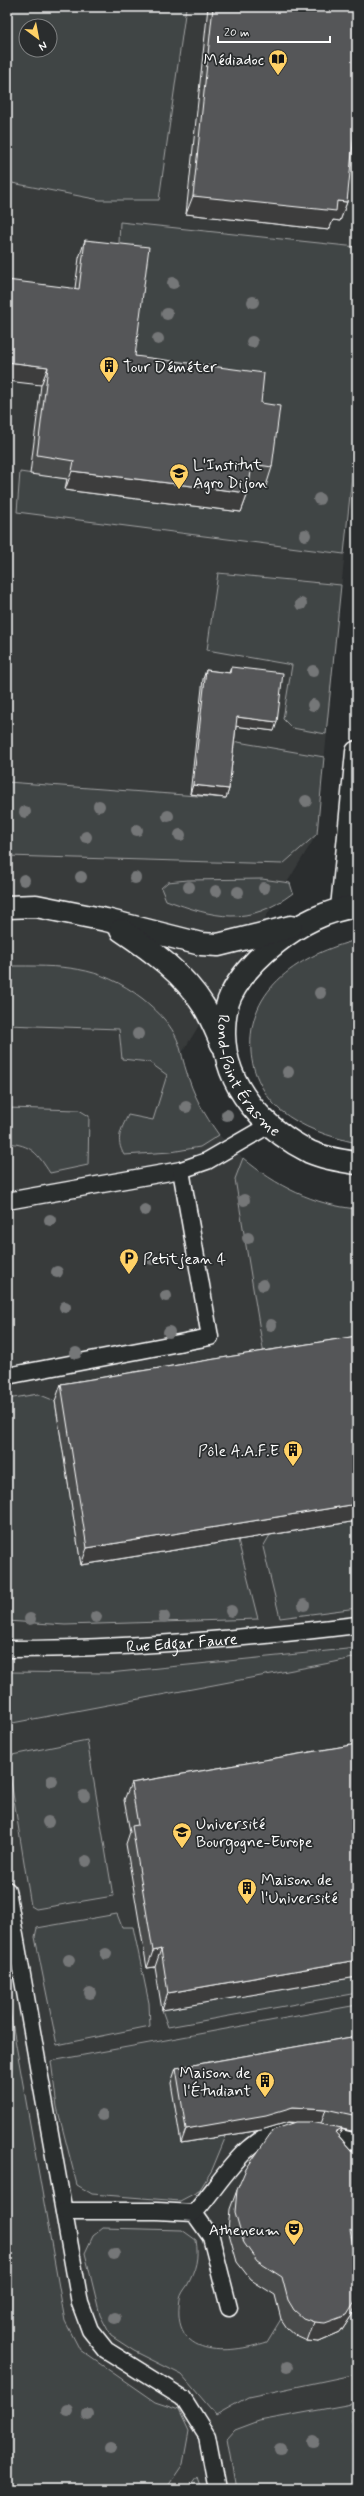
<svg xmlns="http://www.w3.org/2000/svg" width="364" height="2496" font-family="Mynerve,sans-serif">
	<rect width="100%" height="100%" fill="#2a2d2e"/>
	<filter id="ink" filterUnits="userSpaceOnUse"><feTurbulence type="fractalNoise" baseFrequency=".025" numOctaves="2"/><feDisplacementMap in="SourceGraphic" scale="8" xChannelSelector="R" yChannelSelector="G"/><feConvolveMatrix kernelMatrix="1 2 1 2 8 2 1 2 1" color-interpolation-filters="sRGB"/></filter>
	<g filter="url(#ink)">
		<path fill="#373a3b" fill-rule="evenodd" d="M7,7H357V429L317,834L182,1053L186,1070L201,1110L219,1135L243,1158L262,1175L303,1196L324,1203L357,1209V2489H7ZM26,26H50V50H26Z"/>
		<g fill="#414445" stroke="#a0a2a2" fill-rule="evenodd">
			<path d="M7,7H186L159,200H100L12,183L7,202ZM26,26H50V50H26Z"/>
			<path d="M120,222L357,247V427L344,554L17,512L20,472L67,479L65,490L129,375L118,263Z"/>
			<path d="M218,573L341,585L326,734L292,728L283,719L292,665L207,650Z"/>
			<path d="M232,741L324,757L317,834L283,864L7,856V782L225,798Z"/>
			<path d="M262,879L290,883L293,893C248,927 215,918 166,900L161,888L168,882L187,880Z"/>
			<path d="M357,940V1143C330,1137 302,1128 280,1110C264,1096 252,1072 251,1052C246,987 302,954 357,940Z"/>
			<path d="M7,966C61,966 98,964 143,999C155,1009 168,1021 175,1035C181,1046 182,1058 186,1070C193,1095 204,1114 219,1135L200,1147L171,1152L124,1155C115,1139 121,1130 128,1115L153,1120L167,1075L149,1062L122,1059L119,1029L7,1025Z"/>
			<path d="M7,1108L79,1110L89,1116L88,1165L50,1173C37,1153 32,1145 7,1143Z"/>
			<path d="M243,1158C276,1186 314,1205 357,1209V1353L266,1367L235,1179Z"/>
			<path d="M38,1394L55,1401L81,1565L238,1540L258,1619L65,1625L7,1621V1399Z"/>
			<path d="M357,1521V1608L280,1618L263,1547L270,1535Z"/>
			<path d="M357,1648V1657L335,1662L7,1724V1672L109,1673Z"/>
			<path d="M87,1740L113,1896L36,1909L31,1906L7,1756Z"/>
			<path d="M117,1914L122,1927H133L149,2003L150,2026L57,2045L35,1937L37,1928Z"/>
			<path d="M357,1977V1993L168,2027L162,2010Z"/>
			<path d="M7,1994L65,2321L80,2350L155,2402L179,2410L189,2431L183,2464L166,2489H7Z"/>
			<path d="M357,2005V2050L226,2136L212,2170L199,2191L180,2201L92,2194L77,2185L57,2107L51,2061Z"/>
			<path d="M103,2228L182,2230L196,2240C199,2258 196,2269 187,2286C184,2290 181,2294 180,2299C170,2358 227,2355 267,2342L281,2319L296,2336L319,2342L340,2333L352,2315L357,2266V2374L248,2397L216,2415L182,2375L134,2351L111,2336L100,2315L85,2253L93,2236Z"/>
			<path d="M357,2403V2489H236L227,2439L235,2430L259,2421Z"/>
			<path d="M197,2477L201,2489H188Z"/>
		</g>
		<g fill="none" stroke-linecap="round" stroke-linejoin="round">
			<defs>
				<g id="lane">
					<path d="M7,1201L181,1170L207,1161L269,1125"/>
					<path d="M7,1376L210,1337L181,1170"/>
					<path id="s1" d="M7,1649C124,1649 241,1639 357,1625"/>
					<path d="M7,1890L80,2303L90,2330L106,2350L183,2398L207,2436L217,2489"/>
					<path d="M320,2133L357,2142"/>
					<path d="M64,2211H157L194,2213L211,2237L229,2308"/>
					<path d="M194,2213C218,2188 249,2128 289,2131"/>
				</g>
				<path id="street" d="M342,908L357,752"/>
				<g id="secondary">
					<path id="s2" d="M357,906C325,911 301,923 276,943C258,957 241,975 231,995C225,1007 224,1021 224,1034C225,1087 264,1129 310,1152C324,1158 342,1161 357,1163"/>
					<path d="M7,907L36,906L106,920L201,944L218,945L291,927"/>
					<path d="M121,930C151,950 184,974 203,1005C211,1017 216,1031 222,1044"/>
				</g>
			</defs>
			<use href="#lane" stroke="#fff" stroke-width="19"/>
			<use href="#street" stroke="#fff" stroke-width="25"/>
			<use href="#secondary" stroke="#fff" stroke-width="25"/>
			<use href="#lane" stroke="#2a2d2e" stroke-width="16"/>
			<use href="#street" stroke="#2a2d2e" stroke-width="22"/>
			<use href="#secondary" stroke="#2a2d2e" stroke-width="22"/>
		</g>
		<g fill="#757778">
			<circle cx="173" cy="283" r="6"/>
			<circle cx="253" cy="302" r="6"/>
			<circle cx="167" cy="314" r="6"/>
			<circle cx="158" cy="339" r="6"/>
			<circle cx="252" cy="342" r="6"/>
			<circle cx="319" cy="499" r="6"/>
			<circle cx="305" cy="535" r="6"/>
			<circle cx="301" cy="604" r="6"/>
			<circle cx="313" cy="671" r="6"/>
			<circle cx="313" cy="705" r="6"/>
			<circle cx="306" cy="801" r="6"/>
			<circle cx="99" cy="806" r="6"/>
			<circle cx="25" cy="812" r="6"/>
			<circle cx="168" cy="816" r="6"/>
			<circle cx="137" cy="830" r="6"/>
			<circle cx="180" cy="835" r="6"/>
			<circle cx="86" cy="837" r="6"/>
			<circle cx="81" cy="877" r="6"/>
			<circle cx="135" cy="878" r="6"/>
			<circle cx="24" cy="880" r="6"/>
			<circle cx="189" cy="887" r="6"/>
			<circle cx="264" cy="888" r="6"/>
			<circle cx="216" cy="891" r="6"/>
			<circle cx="238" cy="892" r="6"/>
			<circle cx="320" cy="993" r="6"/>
			<circle cx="138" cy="1034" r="6"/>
			<circle cx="288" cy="1072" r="6"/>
			<circle cx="186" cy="1107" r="6"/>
			<circle cx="227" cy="1115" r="6"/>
			<circle cx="244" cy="1200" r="6"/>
			<circle cx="145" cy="1210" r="6"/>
			<circle cx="50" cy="1220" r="6"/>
			<circle cx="248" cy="1238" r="6"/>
			<circle cx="152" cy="1259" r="6"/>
			<circle cx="57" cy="1272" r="6"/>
			<circle cx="263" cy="1285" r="6"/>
			<circle cx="166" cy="1296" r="6"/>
			<circle cx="65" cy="1307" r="6"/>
			<circle cx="271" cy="1325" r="6"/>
			<circle cx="169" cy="1332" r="6"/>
			<circle cx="76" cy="1353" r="6"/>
			<circle cx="304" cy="1605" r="6"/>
			<circle cx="231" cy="1611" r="6"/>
			<circle cx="96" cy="1617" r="6"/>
			<circle cx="164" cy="1617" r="6"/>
			<circle cx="30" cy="1619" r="6"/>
			<circle cx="52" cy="1781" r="6"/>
			<circle cx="84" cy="1796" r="6"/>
			<circle cx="48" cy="1822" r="6"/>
			<circle cx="86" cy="1861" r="6"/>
			<circle cx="106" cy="1954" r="6"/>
			<circle cx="69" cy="1960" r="6"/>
			<circle cx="90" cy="1993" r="6"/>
			<circle cx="102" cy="2115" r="6"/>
			<circle cx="114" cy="2254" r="6"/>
			<circle cx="115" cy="2318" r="6"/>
			<circle cx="287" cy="2367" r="6"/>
			<circle cx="67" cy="2410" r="6"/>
			<circle cx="88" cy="2415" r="6"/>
			<circle cx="313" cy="2441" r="6"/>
			<circle cx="110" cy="2448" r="6"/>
			<circle cx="280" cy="2449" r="6"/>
		</g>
		<g fill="#494b4c" stroke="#fff">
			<path d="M208,7H357L347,202L340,221L333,220L329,230L186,214Z"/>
			<path d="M85,240L135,356L261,403L272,467L266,486L250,483L248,493L241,512L65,490L67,479L30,474L41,385L75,288L79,258Z"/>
			<path d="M231,667L274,731L236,726L229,789L226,798L190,794L203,679L206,670L229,673Z"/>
			<path d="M357,1336V1521L81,1565L55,1401L61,1384Z"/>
			<path d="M357,1744L162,2010L155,1967L147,1968L126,1844L130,1832L124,1800L131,1783Z"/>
			<path d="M357,2036V2132L342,2129L339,2136L357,2157V2255L354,2254L352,2315L340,2333L319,2342L307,2341L296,2336L287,2328L281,2319L275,2295L251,2280L237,2262L228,2230L230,2209L237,2190L296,2122H288L261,2130L181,2143L171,2083L176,2068Z"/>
			<path d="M357,2405V2449L352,2420Z"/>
		</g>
		<g fill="#3c3d3e" stroke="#fff">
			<path d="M193,196L337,201L347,202L340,221L333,220L329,230L186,214Z"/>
			<path d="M7,362L48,367L41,385L7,381Z"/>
			<path d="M72,471L248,493L241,512L65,490Z"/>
			<path d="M237,717L277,722L274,731L234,726Z"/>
			<path d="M193,785L229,789L226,798L190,794Z"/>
			<path d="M357,1504V1521L81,1565L87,1548Z"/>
			<path d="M161,1949L155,1967L147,1968L153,1951Z"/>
			<path d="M357,1960V1977L162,2010L168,1993Z"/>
			<path d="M293,2107L326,2109L321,2124L288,2122L261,2130L181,2143L186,2129Z"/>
			<path d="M342,2128L335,2146V2132Z"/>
			<path d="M357,2299V2302L352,2315L340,2333L319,2342L307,2341L314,2322Z"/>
		</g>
		<g fill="#555758" stroke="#fff">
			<path d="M213,7H357V104L347,202L337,201L336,211L193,196Z"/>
			<path d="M85,240L149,247L135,356L264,373L261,403L280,406L272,467L252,464L248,493L72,471L74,461L37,455L48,367L7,362V280L79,289Z"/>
			<path d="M231,667L283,673L277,722L237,717L229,789L193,785L206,670L230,673Z"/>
			<path d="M357,1336V1504L87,1548L61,1384Z"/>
			<path d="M357,1744V1960L168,1993L161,1949L153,1951L132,1826L138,1825L131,1783Z"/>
			<path d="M357,2036V2116L326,2109L293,2107L266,2115L186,2129L176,2068Z"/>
			<path d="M296,2122H310L342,2128L335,2132L357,2157V2234L350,2230L357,2267V2299L347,2315L325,2323L314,2322L303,2318L294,2310L288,2300L282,2277L257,2261L244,2243L235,2212L237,2190L246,2169L273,2130Z"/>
		</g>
	</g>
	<defs>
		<symbol id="library-pin" viewBox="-11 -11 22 30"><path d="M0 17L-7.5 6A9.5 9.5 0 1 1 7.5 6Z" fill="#ffd166" stroke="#2a2d2e"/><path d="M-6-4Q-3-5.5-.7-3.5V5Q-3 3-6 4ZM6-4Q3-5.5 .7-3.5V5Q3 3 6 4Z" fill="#111"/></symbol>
		<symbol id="building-pin" viewBox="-11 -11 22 30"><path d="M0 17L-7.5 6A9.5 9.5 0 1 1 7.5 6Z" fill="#ffd166" stroke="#2a2d2e"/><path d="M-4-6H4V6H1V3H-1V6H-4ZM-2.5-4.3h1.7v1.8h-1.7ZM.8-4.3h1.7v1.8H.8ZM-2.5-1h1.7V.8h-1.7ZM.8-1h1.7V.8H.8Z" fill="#111"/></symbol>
		<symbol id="university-pin" viewBox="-11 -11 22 30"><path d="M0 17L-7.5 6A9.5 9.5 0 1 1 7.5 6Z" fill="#ffd166" stroke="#2a2d2e"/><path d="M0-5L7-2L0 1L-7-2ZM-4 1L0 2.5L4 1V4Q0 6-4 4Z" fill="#111"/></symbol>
		<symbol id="parking-pin" viewBox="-11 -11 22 30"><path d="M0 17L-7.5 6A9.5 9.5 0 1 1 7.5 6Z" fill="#ffd166" stroke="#2a2d2e"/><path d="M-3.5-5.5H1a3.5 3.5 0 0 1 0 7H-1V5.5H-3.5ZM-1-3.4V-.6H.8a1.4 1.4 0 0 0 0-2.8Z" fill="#111"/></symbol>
		<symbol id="theatre-pin" viewBox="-11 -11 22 30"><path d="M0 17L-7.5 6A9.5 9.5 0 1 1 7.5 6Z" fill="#ffd166" stroke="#2a2d2e"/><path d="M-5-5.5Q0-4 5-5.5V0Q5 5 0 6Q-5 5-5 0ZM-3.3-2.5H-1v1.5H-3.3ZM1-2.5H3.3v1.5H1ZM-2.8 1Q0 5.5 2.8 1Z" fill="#111"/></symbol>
	</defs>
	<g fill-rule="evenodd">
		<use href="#library-pin" x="267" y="48" width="22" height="30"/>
		<use href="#building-pin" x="98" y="355" width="22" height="30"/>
		<use href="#university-pin" x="168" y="462" width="22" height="30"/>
		<use href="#parking-pin" x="118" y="1247" width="22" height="30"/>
		<use href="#building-pin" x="282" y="1439" width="22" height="30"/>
		<use href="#university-pin" x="171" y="1821" width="22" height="30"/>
		<use href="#building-pin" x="236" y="1877" width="22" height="30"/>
		<use href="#building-pin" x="254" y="2070" width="22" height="30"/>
		<use href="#theatre-pin" x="283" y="2218" width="22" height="30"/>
	</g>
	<g text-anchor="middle" stroke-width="3.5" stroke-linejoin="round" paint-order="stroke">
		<g font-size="16" fill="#fff" stroke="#2a2d2e" text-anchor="start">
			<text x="264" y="65" text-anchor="end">Médiadoc</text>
			<text x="123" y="372">Tour Déméter</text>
			<text x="193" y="470">L'Institut<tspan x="193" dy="18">Agro Dijon</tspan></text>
			<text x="143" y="1264">Petitjean 4</text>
			<text x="279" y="1456" text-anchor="end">Pôle A.A.F.E</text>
			<text x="196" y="1829">Université<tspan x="196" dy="18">Bourgogne-Europe</tspan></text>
			<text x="261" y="1885">Maison de<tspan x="261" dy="18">l'Université</tspan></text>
			<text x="251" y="2078" text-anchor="end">Maison de<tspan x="251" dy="18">l'Étudiant</tspan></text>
			<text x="280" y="2235" text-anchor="end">Atheneum</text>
		</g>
		<g font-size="16" fill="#fff" stroke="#2a2d2e">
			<text dy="6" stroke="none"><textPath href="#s2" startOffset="248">Rond-Point Érasme</textPath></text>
			<text dy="6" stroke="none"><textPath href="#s1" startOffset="175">Rue Edgar Faure</textPath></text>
		</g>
	</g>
	<rect width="364" height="2496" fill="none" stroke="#2a2d2e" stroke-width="24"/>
	<rect x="12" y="12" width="340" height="2472" fill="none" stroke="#fff" stroke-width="1.5" filter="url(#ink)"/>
	<g transform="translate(38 38) rotate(148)"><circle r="19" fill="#2a2d2e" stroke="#7f8182"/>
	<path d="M0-3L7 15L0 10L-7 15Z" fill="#ffd166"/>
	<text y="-6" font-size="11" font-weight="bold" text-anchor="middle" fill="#ffffff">N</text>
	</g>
	<path d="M218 36v6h112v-6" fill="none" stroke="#ffffff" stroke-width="2"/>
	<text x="224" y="36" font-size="12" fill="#ffffff" stroke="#2a2d2e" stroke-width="3" paint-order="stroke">20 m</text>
</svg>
